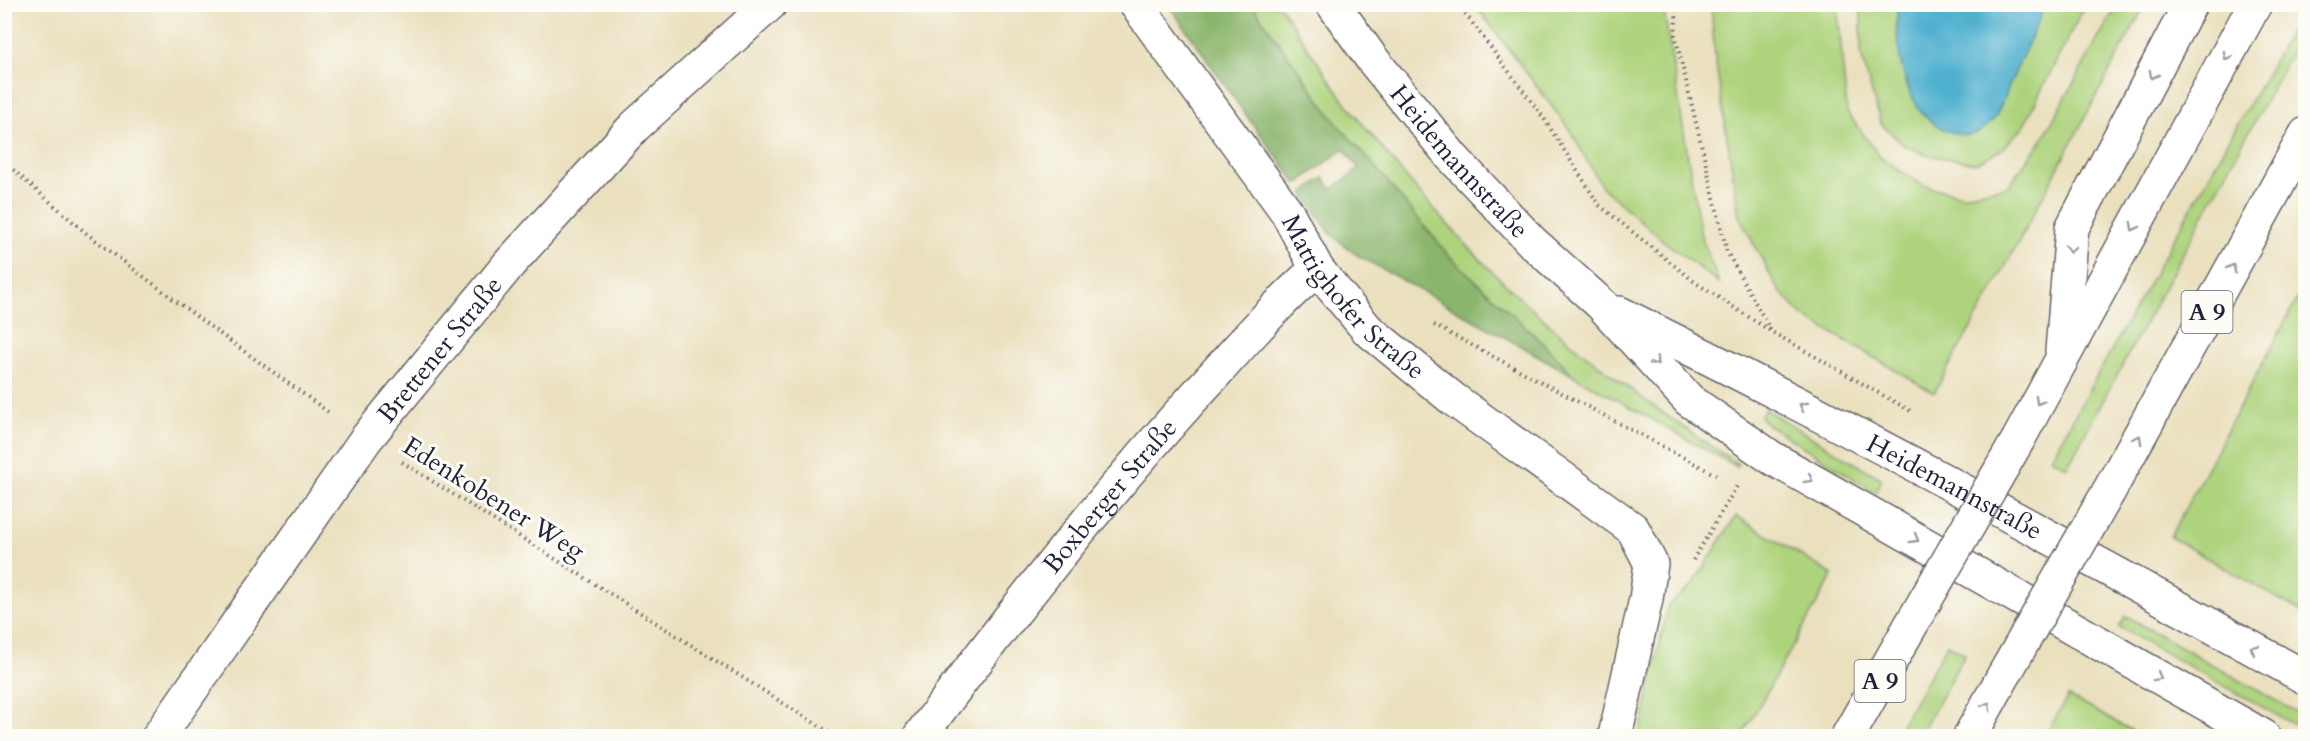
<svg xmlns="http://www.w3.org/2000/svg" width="2310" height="741" font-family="Cardo,serif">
	<rect width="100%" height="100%" fill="#fdfcf7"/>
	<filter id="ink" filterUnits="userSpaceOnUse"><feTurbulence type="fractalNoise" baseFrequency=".0167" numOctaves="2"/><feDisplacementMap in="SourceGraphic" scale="12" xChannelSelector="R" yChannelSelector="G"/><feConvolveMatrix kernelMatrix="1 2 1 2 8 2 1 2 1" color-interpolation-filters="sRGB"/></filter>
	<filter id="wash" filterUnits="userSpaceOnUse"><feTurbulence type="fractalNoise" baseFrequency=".008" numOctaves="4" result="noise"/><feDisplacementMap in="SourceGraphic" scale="24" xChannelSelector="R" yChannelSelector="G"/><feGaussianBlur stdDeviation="1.35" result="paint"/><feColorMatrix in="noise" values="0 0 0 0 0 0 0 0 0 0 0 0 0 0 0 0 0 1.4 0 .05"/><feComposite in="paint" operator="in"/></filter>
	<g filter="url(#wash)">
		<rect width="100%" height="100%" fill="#eae0be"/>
		<g fill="#aed37d" stroke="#687a5c" stroke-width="1.5">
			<path d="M1252,5H1279C1303,39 1325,76 1351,109C1398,170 1449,229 1504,283C1575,352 1655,410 1738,464L1737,467L1574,376L1544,344L1450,257L1371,162L1337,124Z"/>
			<path d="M1475,5H1663L1701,236L1719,283L1661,239L1602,187L1569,129Z"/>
			<path d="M1711,5H1839L1838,14L1847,112L1880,157L1922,185L1963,195L2008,186L2042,140L2117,5H2145L2003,271L1934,393L1803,316L1777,288L1739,216L1715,58Z"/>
			<path d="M1861,5H1898L1896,25L1906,86L1924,116L1995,118L2045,5H2085L2022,128L2000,151L1976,163L1926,155L1904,145L1881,124L1861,55Z"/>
			<path d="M2293,26L2303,32L2067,467L2051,458Z"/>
			<path d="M2305,284V614L2170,537Z"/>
			<path d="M1764,409L1882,479L1876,493L1767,424L1760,417Z"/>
			<path d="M1736,516L1833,575L1742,736H1639L1668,606L1692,586Z"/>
			<path d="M2126,616L2305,717V731L2119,627Z"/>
			<path d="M1947,644L1965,654L1919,736H1895Z"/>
			<path d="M2068,696L2142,736H2045Z"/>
		</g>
		<path fill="#8ab56c" stroke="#566c54" stroke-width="1.5" d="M1169,5H1252L1337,124L1371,162L1450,257L1544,344L1574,376L1355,254L1330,233L1303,193L1324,178L1332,189L1359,169L1344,149L1297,184L1240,107Z"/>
		<path fill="#50b0cf" stroke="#396985" stroke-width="1.5" d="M1898,5H2045L1995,118C1980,134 1973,139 1951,132C1903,118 1894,46 1898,5Z"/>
	</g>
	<g filter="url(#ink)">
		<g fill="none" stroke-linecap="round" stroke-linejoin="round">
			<defs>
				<g id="minor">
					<path id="s1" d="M1136,4L1287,212L1317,269L1367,329L1453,399L1633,529L1651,564L1646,599L1615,736"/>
					<path id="s2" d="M159,736L366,439L510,263L634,127L770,4"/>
					<path id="s3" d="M920,736C1009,616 1102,498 1203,387C1240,347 1275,305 1317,269"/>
				</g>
				<g id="secondary">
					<path id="s4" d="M1333,4L1372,59L1452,157L1532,242L1601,304L1689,400L1772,458L2263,736"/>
					<path id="s5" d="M1619,313C1851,428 2079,552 2306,678"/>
				</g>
				<g id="motorway">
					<path d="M2062,351L2072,228L2190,4"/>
					<path d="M2018,440L2255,4"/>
					<path d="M2109,491L2306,134"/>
					<path d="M1848,736L1911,625"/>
					<path d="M1970,736L2004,675"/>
				</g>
			</defs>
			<use href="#minor" stroke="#686469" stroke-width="36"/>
			<use href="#secondary" stroke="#686469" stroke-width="36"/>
			<use href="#motorway" stroke="#686469" stroke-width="36"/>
			<g stroke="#686469" stroke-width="4" stroke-dasharray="1.5 4.5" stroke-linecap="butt">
				<path d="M1458,4L1543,117L1599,205L1696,283L1772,332L1914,413"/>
				<path d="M1677,4L1675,35L1727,252L1771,331"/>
				<path d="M4,162L86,233L201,320L331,414"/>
				<path d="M1434,325L1718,476"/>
				<path d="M402,462L835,736"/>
				<path d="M1693,560L1737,486"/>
			</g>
			<use href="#minor" stroke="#fff" stroke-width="33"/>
			<use href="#secondary" stroke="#fff" stroke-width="33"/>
			<use href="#motorway" stroke="#fff" stroke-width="33"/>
			<defs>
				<g id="motorway-bridge">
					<path d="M1911,625L2018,440"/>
					<path d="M2004,675L2109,491"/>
				</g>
			</defs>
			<use href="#motorway-bridge" stroke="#686469" stroke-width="36" stroke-linecap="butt"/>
			<use href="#motorway-bridge" stroke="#fff" stroke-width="33"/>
		</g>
		<defs><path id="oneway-chevron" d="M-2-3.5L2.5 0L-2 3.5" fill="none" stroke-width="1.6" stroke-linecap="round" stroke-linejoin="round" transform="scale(1.5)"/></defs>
		<g stroke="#9c9ca7">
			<use href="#oneway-chevron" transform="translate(2227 56) rotate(118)"/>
			<use href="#oneway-chevron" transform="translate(2153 75) rotate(118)"/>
			<use href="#oneway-chevron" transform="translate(2134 227) rotate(118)"/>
			<use href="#oneway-chevron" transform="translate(2070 249) rotate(95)"/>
			<use href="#oneway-chevron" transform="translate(2232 268) rotate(-61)"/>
			<use href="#oneway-chevron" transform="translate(1655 362) rotate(48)"/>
			<use href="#oneway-chevron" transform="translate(2039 401) rotate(119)"/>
			<use href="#oneway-chevron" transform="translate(1803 406) rotate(-152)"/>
			<use href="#oneway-chevron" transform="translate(2138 439) rotate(-61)"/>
			<use href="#oneway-chevron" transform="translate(1809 479) rotate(30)"/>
			<use href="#oneway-chevron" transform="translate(1915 539) rotate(30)"/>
			<use href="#oneway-chevron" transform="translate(2254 649) rotate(-151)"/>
			<use href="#oneway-chevron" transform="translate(2158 677) rotate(29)"/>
			<use href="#oneway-chevron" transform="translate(1987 706) rotate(-61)"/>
		</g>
	</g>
	<g text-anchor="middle" stroke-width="6" stroke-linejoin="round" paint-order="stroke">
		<g fill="#fdfcf7" stroke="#646373" stroke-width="1.5">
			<rect x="2181.5" y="291" width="51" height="42" rx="4.5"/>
			<rect x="1854.5" y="660" width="51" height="42" rx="4.5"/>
		</g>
		<g font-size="24" font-weight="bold" fill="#22223b">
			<text x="2207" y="320">A 9</text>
			<text x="1880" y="689">A 9</text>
		</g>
		<g font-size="26" fill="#22223b" stroke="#fdfcf7">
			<text dy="9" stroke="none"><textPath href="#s4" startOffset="202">Heidemannstraße</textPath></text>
			<text dy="9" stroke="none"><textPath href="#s1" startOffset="366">Mattighofer Straße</textPath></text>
			<text dy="9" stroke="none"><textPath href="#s2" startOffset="478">Brettener Straße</textPath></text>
			<text dy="9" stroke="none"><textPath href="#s5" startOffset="378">Heidemannstraße</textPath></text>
			<text dy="9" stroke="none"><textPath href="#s3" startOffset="306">Boxberger Straße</textPath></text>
			<text transform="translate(494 498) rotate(32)" y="9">Edenkobener Weg</text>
		</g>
	</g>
	<rect width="2310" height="741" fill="none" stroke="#fdfcf7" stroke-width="24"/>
</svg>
